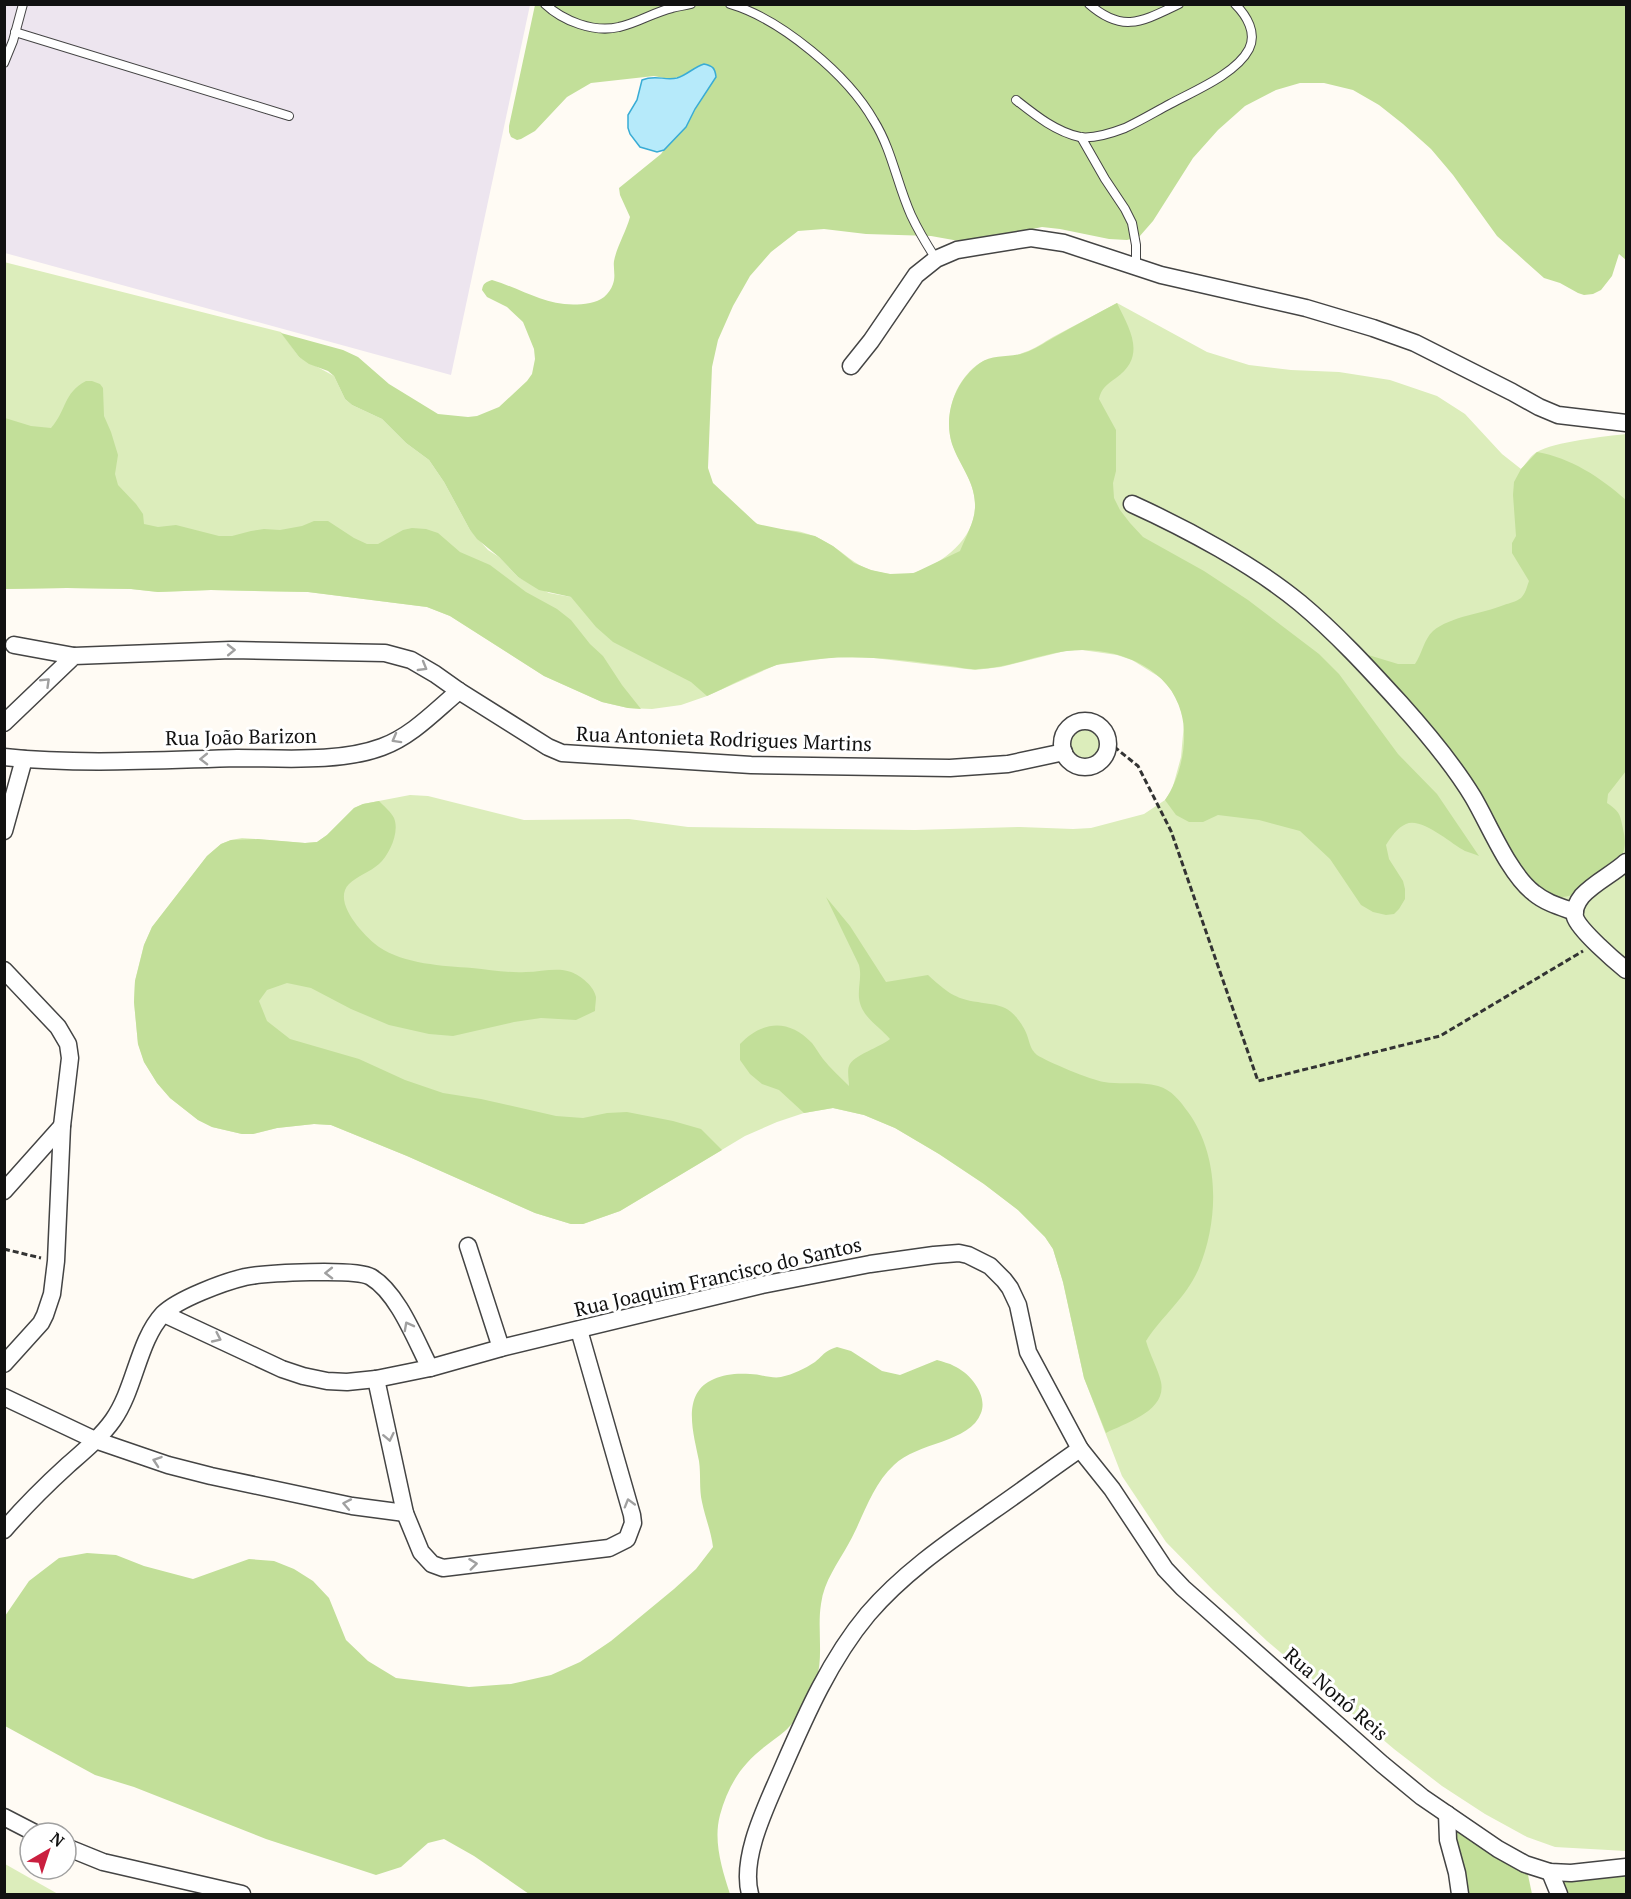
<svg xmlns="http://www.w3.org/2000/svg" width="1631" height="1899" font-family="'PT Serif',serif">
	<rect width="100%" height="100%" fill="#fffbf4"/>
	<path fill="#ede5ef" d="M4,5H530L451,375L5,253Z"/>
	<g fill="#dcedbb">
		<path d="M4,262L281,332L299,357L334,376L345,399L352,405L382,419L406,443L429,460L444,482L470,530L488,550L499,557L518,577L549,593L571,597L742,511C746,515 751,520 756,523C767,530 783,529 796,531C808,533 818,537 829,544C844,552 854,565 871,570C884,574 903,577 916,572C944,563 976,537 975,505C975,483 961,466 953,446C945,426 950,398 962,381C985,349 997,364 1025,352C1035,349 1044,342 1053,337C1074,326 1096,314 1117,303L1207,352L1249,365L1291,370L1339,372L1390,380L1437,396L1465,414L1502,454L1521,469C1526,464 1531,455 1537,452C1553,442 1607,436 1626,434V1851L1555,1847L1527,1837L1485,1814L1442,1786L1394,1749L1267,1641L1213,1590L1166,1542L1122,1476L1084,1378L1063,1282L1053,1249L1045,1237L1018,1210L984,1184L939,1154L895,1128L864,1115L833,1108L804,1113L777,1122L745,1136L620,1211L583,1224H571L535,1213L407,1156L331,1125L314,1124L277,1128L253,1134H242L212,1127L198,1120L170,1098L157,1083L144,1062L138,1044L134,1002L135,981L144,945L152,927L207,856L221,844L231,840L242,838L305,843L317,842L327,835L354,808L363,804L410,795L428,796L524,820L629,819L688,827L758,828L915,830L1020,827L1073,829L1091,828L1144,814L1165,800L1172,790L1181,757L1184,723L1180,707L1172,691L1161,678L1132,660L1117,655L1082,650L1065,651L1001,667L975,670L874,658L836,657L776,665L707,696L681,705L652,709L628,708L602,702L544,676L450,616L427,607L308,592L211,590L158,592L131,589L67,588L5,589Z"/>
		<circle cx="1085" cy="744" r="18"/>
		<path d="M5,1864L58,1894H5Z"/>
	</g>
	<g fill="#c2df99">
		<path d="M535,5H1626V260L1619,254L1612,276L1601,290L1593,294L1584,295L1578,293L1560,283L1544,278L1497,236L1453,175L1431,149L1403,124L1379,105L1353,90L1324,83H1300L1276,90L1245,106L1218,130L1193,158L1153,221L1139,237L1127,240L1109,239L1060,229L1042,227L980,240L959,241L931,236L866,234L824,229L798,231L771,252L750,276L733,306L718,340L712,367L708,468L713,483L757,524L815,536L833,546L854,563L871,570L890,574L914,573L960,551C966,536 976,520 975,503C974,480 959,465 952,444C943,415 955,381 980,363C992,354 1010,358 1024,353C1034,350 1044,343 1053,338C1074,326 1096,314 1117,303C1130,330 1147,356 1116,378C1107,384 1101,389 1099,399L1116,430V471L1113,483L1114,498L1120,510L1130,523L1143,537L1204,571L1248,600L1319,654L1339,674L1398,754L1437,794L1479,856C1475,854 1470,853 1465,851C1451,844 1422,817 1406,824C1397,828 1391,837 1386,845L1389,859L1403,881L1405,889V899L1399,909L1394,914L1386,915L1373,912L1361,905L1330,859L1300,831L1259,820L1218,815L1203,822H1189L1176,815L1165,800C1181,777 1189,740 1181,712C1169,665 1111,645 1067,651C1036,655 1009,668 978,669C969,670 959,667 950,666C925,663 899,659 873,658C847,656 822,658 796,662C789,663 781,663 774,666C751,674 729,686 707,696L691,682L613,642L596,627L571,597L539,590L518,577L499,557L477,539L470,530L444,482L429,460L406,443L382,419L352,405L345,399L334,376L328,371L309,364L299,357L281,333L343,350L358,357L389,384L438,414L468,417L477,416L499,407L527,381L532,374L535,359L534,349L523,322L507,307L487,297L482,290C483,283 486,282 492,280C528,291 550,310 590,303C601,301 609,295 613,284C616,276 613,268 614,261C617,246 626,232 630,217L620,195L619,188L661,154L669,143L686,127L695,109L716,76L687,73L679,77L669,79L654,76L591,83L567,97L535,131L521,139L517,140L511,137L509,132V126Z"/>
		<path d="M86,381H92L100,384L103,388L104,416L111,432L118,455L115,474L118,485L136,504L143,514L144,524L158,527L176,525L219,536H232L251,531L264,529L280,530L302,526L314,521H328L354,538L367,544H378L403,530L412,528L426,529L438,533L460,552L490,565L526,592L557,609L571,620L590,644L603,656L622,685L641,709L628,708L602,702L544,676L450,616L427,607L308,592L211,590L158,592L131,589L67,588L5,589V418L31,426L51,428C67,410 63,393 86,381Z"/>
		<path d="M1537,452C1571,458 1600,477 1626,500V771L1608,794L1607,803C1620,812 1620,814 1623,829C1630,859 1615,863 1594,880C1584,887 1575,897 1562,897C1553,898 1544,892 1536,889L1365,654L1398,664H1415C1422,654 1424,639 1433,631C1451,616 1482,614 1504,605C1509,603 1516,602 1521,598C1526,593 1527,586 1529,581L1512,553V543L1516,536L1513,495L1514,482L1521,469Z"/>
		<path d="M379,801C384,806 391,812 394,818C400,832 389,855 379,864C370,872 357,876 349,884C331,902 365,937 379,947C404,964 443,966 472,968C490,970 508,973 526,972C541,972 557,967 571,972C581,976 594,986 596,997C596,1001 595,1006 595,1011L576,1020L541,1018L514,1022L453,1036L429,1034L389,1025L351,1009L311,988L287,983L267,990L259,1001L267,1021L290,1039L359,1059L405,1080L443,1093L481,1099L556,1116L583,1118L607,1113L627,1112L673,1121L701,1129L722,1150L620,1211L583,1224H571L535,1213L407,1156L331,1125L314,1124L277,1128L253,1134H242L212,1127L198,1120L170,1098L157,1083L144,1062L138,1044L134,1002L135,981L144,945L152,927L207,856L221,844L231,840L258,839L305,843L317,842L327,835L354,808L363,804Z"/>
		<path d="M826,897L850,926L886,982L928,975C946,991 954,999 978,1002C987,1004 997,1004 1005,1008C1014,1012 1024,1026 1027,1035C1030,1043 1030,1049 1037,1055C1048,1062 1091,1080 1104,1082C1122,1085 1140,1081 1158,1086C1172,1090 1180,1101 1188,1112C1220,1156 1219,1220 1199,1268C1187,1297 1162,1316 1146,1341C1150,1355 1158,1369 1161,1382C1167,1411 1126,1423 1106,1433L1084,1378L1063,1282L1053,1249L1045,1237L1018,1210L984,1184L939,1154L895,1128L864,1115L833,1108L804,1113L779,1090L762,1084L750,1074L740,1060V1044C763,1020 789,1019 812,1043C816,1048 819,1054 823,1059C830,1068 840,1077 849,1086C849,1080 847,1071 849,1066C853,1055 881,1047 890,1039C879,1026 861,1017 859,998C858,986 862,977 859,965Z"/>
		<path d="M837,1347L851,1351L882,1371L900,1375L937,1360C943,1362 949,1363 954,1366C970,1373 988,1395 981,1413C970,1443 917,1442 894,1465C872,1485 863,1518 849,1543C838,1563 824,1581 821,1604C817,1629 824,1657 816,1681C811,1696 797,1721 785,1731C773,1741 758,1750 747,1763C734,1777 725,1796 720,1815C713,1841 722,1869 730,1894H529L474,1856L444,1839L428,1843L401,1867L376,1875L266,1839L134,1787L95,1775L5,1726V1616L29,1581L59,1558L87,1553L116,1555L144,1566L193,1579L249,1559L274,1561L294,1569L313,1581L329,1598L346,1640L368,1661L396,1678L469,1687L511,1684L551,1675L580,1662L611,1641L674,1589L696,1569L713,1547C711,1531 705,1517 702,1502C699,1489 701,1475 699,1461C694,1435 680,1393 714,1379C724,1374 738,1373 750,1374C760,1374 772,1379 781,1377C794,1374 804,1369 815,1362C825,1354 824,1351 837,1347Z"/>
		<path d="M1454,1828L1528,1875L1532,1894H1464Z"/>
		<path d="M1626,1875V1894H1565L1557,1877Z"/>
	</g>
	<path fill="#b6eafa" stroke="#39acd5" stroke-width="1.5" d="M704,64C713,66 715,68 716,77L695,109L686,127L664,150L657,152L640,147L630,134L628,128V115L637,100L642,80C656,74 664,81 677,78C687,75 694,67 704,64Z"/>
	<g fill="none" stroke-linecap="round" stroke-linejoin="round">
		<defs>
			<g id="service">
				<path d="M545,4C563,21 594,33 619,27C638,23 654,12 672,8C678,6 684,6 691,4"/>
				<path d="M730,4C781,19 848,75 874,121C892,150 897,184 911,215C918,230 927,245 936,259"/>
				<path d="M1089,4C1123,34 1143,21 1179,4"/>
				<path d="M15,32L289,116"/>
				<path d="M4,63L13,41L23,4"/>
				<path d="M1016,100C1035,115 1056,132 1080,137C1094,139 1112,133 1125,128C1140,121 1155,112 1170,104C1194,91 1236,74 1249,49C1257,33 1247,16 1235,4"/>
				<path d="M1081,137L1105,179L1125,209L1132,223L1136,245V267"/>
			</g>
			<g id="minor">
				<path d="M851,366L871,341L916,275L936,259L957,250L1031,238L1064,243L1161,275L1306,308L1373,328L1415,343L1512,392L1539,407L1558,415L1626,423"/>
				<path d="M1132,504C1187,529 1254,565 1300,603C1336,633 1369,669 1400,703C1426,732 1453,764 1473,797C1489,824 1509,874 1534,893C1546,903 1561,907 1575,912"/>
				<path d="M14,645L74,656"/>
				<circle cx="1085" cy="744" r="23"/>
				<path d="M4,723L74,656L231,650L385,653L411,660L435,674L459,691L548,747L562,753L751,765L950,768L1008,764L1064,752"/>
				<path d="M4,757C81,765 160,760 237,758C282,758 339,763 382,747C412,736 435,711 459,691"/>
				<path d="M4,831L24,759"/>
				<path d="M1626,862C1613,874 1595,882 1582,896C1578,901 1573,910 1575,917C1579,930 1615,961 1626,970"/>
				<path d="M4,970L58,1027L68,1044L70,1058L62,1126L56,1261L52,1294L45,1315L41,1323L4,1364"/>
				<path d="M4,1191L62,1126"/>
				<path d="M468,1246L501,1348"/>
				<path d="M164,1314L282,1369L303,1376L327,1381L347,1382L376,1379L430,1368L501,1348L762,1285L870,1264L934,1255L959,1253L968,1255L990,1266L1004,1280L1010,1288L1018,1305L1028,1352L1080,1449L1112,1489L1165,1569L1183,1588L1382,1764L1422,1797L1498,1849L1525,1864L1550,1872L1571,1873L1626,1867"/>
				<path d="M376,1379L405,1513L421,1552L432,1564L443,1568L609,1548L627,1539L633,1523L632,1515L579,1330"/>
				<path d="M4,1397L95,1440L168,1465L211,1476L352,1506L405,1513"/>
				<path d="M4,1530C24,1507 46,1485 68,1465C84,1451 101,1437 113,1420C135,1389 138,1341 163,1314C178,1299 224,1282 245,1277C265,1273 356,1268 371,1277C398,1293 416,1341 430,1368"/>
				<path d="M1447,1814L1448,1840L1457,1873L1460,1894"/>
				<path d="M4,1817L35,1833"/>
				<path d="M66,1847L103,1862L242,1894"/>
				<path d="M1550,1872L1559,1894"/>
				<path d="M750,1894C741,1860 763,1813 777,1781C802,1724 827,1663 868,1614C904,1572 950,1541 994,1510C1023,1490 1051,1469 1080,1449"/>
			</g>
		</defs>
		<use href="#service" stroke="#444" stroke-width="10"/>
		<use href="#minor" stroke="#444" stroke-width="19"/>
		<g stroke="#333" stroke-width="3" stroke-dasharray="6 3" stroke-linecap="butt">
			<path d="M1107,741L1138,766L1171,831L1258,1081L1440,1036L1583,951"/>
			<path d="M4,1249L41,1258"/>
		</g>
		<use href="#service" stroke="#fff" stroke-width="8"/>
		<use href="#minor" stroke="#fff" stroke-width="16"/>
	</g>
	<defs><path id="oneway-chevron" d="M-2-3.5L2.5 0L-2 3.5" fill="none" stroke-width="1.6" stroke-linecap="round" stroke-linejoin="round" transform="scale(1.5)"/></defs>
	<g stroke="#a0a0a0">
		<use href="#oneway-chevron" transform="translate(231 650) rotate(-1)"/>
		<use href="#oneway-chevron" transform="translate(423 667) rotate(30)"/>
		<use href="#oneway-chevron" transform="translate(46 682) rotate(-44)"/>
		<use href="#oneway-chevron" transform="translate(396 739) rotate(151)"/>
		<use href="#oneway-chevron" transform="translate(204 759) rotate(179)"/>
		<use href="#oneway-chevron" transform="translate(329 1273) rotate(179)"/>
		<use href="#oneway-chevron" transform="translate(408 1326) rotate(-118)"/>
		<use href="#oneway-chevron" transform="translate(217 1338) rotate(25)"/>
		<use href="#oneway-chevron" transform="translate(389 1437) rotate(78)"/>
		<use href="#oneway-chevron" transform="translate(157 1461) rotate(-161)"/>
		<use href="#oneway-chevron" transform="translate(629 1503) rotate(-106)"/>
		<use href="#oneway-chevron" transform="translate(347 1504) rotate(-169)"/>
		<use href="#oneway-chevron" transform="translate(473 1564) rotate(-7)"/>
	</g>
	<g text-anchor="middle" stroke-width="6" stroke-linejoin="round" paint-order="stroke">
		<g font-size="20" fill="#111" stroke="#fff">
			<text transform="translate(241 737) rotate(-1)" y="7">Rua João Barizon</text>
			<text transform="translate(724 739) rotate(2)" y="7">Rua Antonieta Rodrigues Martins</text>
			<text transform="translate(718 1277) rotate(-13)" y="7">Rua Joaquim Francisco do Santos</text>
			<text transform="translate(1336 1694) rotate(41)" y="7">Rua Nonô Reis</text>
		</g>
	</g>
	<rect width="1631" height="1899" fill="none" stroke="#111111" stroke-width="12"/>
	<g transform="translate(48 1851) rotate(39)"><circle r="28" fill="#ffffff" stroke="#a0a0a0" stroke-width="1.5"/>
	<path d="M0-4.5L10 22L0 15L-10 22Z" fill="#ca1f3f"/>
	<text y="-9" font-size="16" font-weight="bold" text-anchor="middle" fill="#111111">N</text>
	</g>
</svg>
